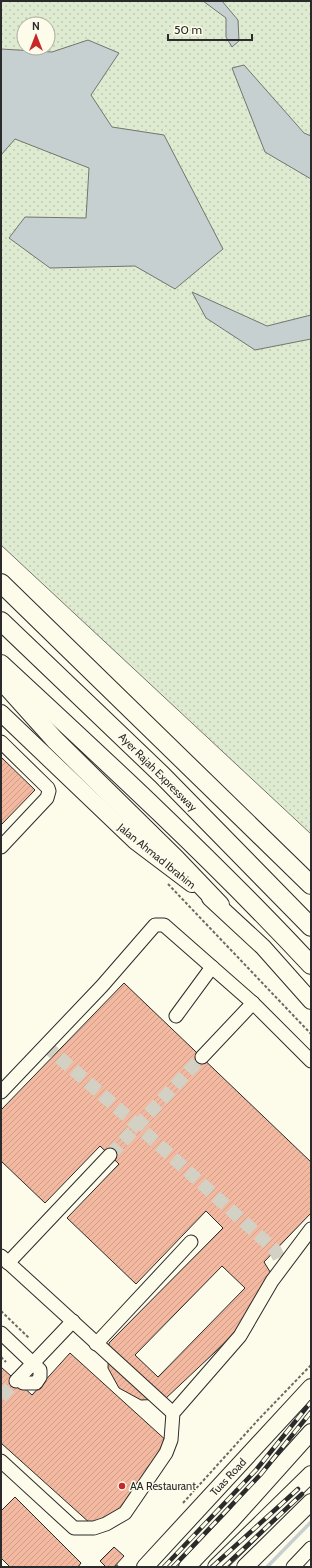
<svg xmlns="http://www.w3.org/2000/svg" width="312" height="1568" font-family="Cabin,sans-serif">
	<defs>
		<pattern id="grass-dots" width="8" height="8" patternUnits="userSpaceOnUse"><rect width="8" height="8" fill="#deebd1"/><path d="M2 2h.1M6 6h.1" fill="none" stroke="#bfcab4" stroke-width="1.8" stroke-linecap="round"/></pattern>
		<pattern id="building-hatch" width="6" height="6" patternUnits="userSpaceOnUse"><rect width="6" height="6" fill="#f2b8a0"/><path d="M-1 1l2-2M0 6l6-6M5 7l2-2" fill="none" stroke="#d09e8a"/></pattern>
	</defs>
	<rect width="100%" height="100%" fill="#fdfbea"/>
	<path fill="url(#grass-dots)" stroke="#74746e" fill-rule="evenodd" d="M1,1H311V834L1,545ZM24,24H48V48H24Z"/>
	<g fill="#c7d0d0" stroke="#74746e">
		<path d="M203,1H222L238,20L239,41L232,47L226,37V18Z"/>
		<path d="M88,40L119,53L91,95L112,127L164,135L223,249L175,289L135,266L50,268L9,238L25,217L86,218L89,168L15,139L1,155V49L52,52Z"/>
		<path d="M244,65L304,133L311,136V179L265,152L232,68Z"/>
		<path d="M192,292L267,326L311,315V339L255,350L206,318Z"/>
	</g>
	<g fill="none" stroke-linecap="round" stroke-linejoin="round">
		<path stroke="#c7d0d0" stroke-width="3.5" d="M267,1567L311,1522"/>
	</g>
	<g fill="url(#building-hatch)" stroke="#2b2b2b" fill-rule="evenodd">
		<path d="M1,757L35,790L1,825Z"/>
		<path d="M124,983L311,1162V1213L264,1262L272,1275L264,1306L165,1399L141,1400L119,1388L108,1368L109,1343L223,1228L206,1211L136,1284L67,1218L119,1164L100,1146L45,1203L1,1161V1110ZM222,1266L245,1288L158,1377L135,1355Z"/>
		<path d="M70,1353L169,1443L119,1516L91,1524L1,1443V1367L32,1395Z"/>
		<path d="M15,1497L81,1563L78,1567H10L1,1558V1511Z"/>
		<path d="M114,1547L124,1556L114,1567H106L100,1561Z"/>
	</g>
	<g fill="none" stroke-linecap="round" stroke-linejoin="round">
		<g stroke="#d3d1c4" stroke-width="13" stroke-dasharray="13 6" stroke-linecap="butt">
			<path d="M45,1045L138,1126L275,1250L283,1266"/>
			<path d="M110,1155L202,1057"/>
			<path d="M1,1397L16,1381"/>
		</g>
		<defs>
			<g id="minor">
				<path d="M1,742L48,788L49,791L47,798L1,847"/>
				<path d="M176,1016L212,967"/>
				<path d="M202,1057L253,1003"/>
				<path d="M1,1092L102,986L155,925H164L253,1003L311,1061"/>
				<path d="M1,1256L173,1413"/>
				<path d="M8,1263L110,1155"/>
				<path d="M1,1333L40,1370V1377L36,1383H23L18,1379"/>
				<path d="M96,1344L191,1242"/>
				<path d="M16,1381L73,1321"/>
				<path d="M1,1461L74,1528H94L106,1524L125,1513L166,1453L171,1440L173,1413L240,1336L272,1281L311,1229"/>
				<path d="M293,1567L311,1548"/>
			</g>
			<g id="major">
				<path d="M1,713L135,841L192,884"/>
				<path d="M210,898L263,947L311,1001"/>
				<path d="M145,1567L311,1387"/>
				<path d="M187,1567L232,1520L311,1432"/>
				<path d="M216,1567L311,1474"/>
				<path d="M245,1567L311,1502"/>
			</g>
			<g id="highway">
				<path d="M1,583L311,885"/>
				<path d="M1,621L162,775L311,927"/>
				<path d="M1,664C107,762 213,860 311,965"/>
				<path d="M1,680L55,740L176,859L220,905"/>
			</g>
		</defs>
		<use href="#minor" stroke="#2b2b2b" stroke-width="15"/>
		<use href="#major" stroke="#2b2b2b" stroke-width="18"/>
		<use href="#highway" stroke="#2b2b2b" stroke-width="20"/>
		<g stroke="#6a6964" stroke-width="2" stroke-dasharray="3 2" stroke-linecap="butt">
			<path d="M168,884L311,1034"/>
			<path d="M1,1311L29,1338"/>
			<path d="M1,1357L6,1362"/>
			<path d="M183,1503L258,1420L311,1365"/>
			<path d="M116,1564L118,1567"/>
		</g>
		<use href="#minor" stroke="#fdfbea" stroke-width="13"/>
		<use href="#major" stroke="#fdfbea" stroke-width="16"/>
		<use href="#highway" stroke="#fdfbea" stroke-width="18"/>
		<defs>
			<g id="rail">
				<path d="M164,1567L256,1470L311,1402"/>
				<path d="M173,1567L261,1474L311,1412"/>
				<path d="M212,1567L298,1489"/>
				<path d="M224,1567L302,1494"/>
			</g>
		</defs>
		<use href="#rail" stroke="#2b2b2b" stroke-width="4.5"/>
		<use href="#rail" stroke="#fdfbea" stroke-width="3" stroke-dasharray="9" stroke-linecap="butt"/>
	</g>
	<circle fill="#c62828" stroke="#fdfbea" stroke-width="1.5" cx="122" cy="1486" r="4"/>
	<g text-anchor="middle" stroke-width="3" stroke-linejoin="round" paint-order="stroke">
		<g font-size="11" fill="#2b2b2b" stroke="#fdfbea">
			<text transform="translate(158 772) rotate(45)" y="4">Ayer Rajah Expressway</text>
			<text transform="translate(157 856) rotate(39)" y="4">Jalan Ahmad Ibrahim</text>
			<text transform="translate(228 1477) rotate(-47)" y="4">Tuas Road</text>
		</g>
		<g font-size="11" fill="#2b2b2b" stroke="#fdfbea" text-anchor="start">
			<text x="130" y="1490">AA Restaurant</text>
		</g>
	</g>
	<rect width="312" height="1568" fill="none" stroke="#2b2b2b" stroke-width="4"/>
	<g transform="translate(36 36)"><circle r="19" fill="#fdfbea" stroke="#a9a89e"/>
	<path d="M0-3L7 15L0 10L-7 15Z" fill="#c62828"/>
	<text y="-6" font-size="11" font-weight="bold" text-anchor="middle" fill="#2b2b2b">N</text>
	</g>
	<path d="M168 34v6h84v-6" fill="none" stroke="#2b2b2b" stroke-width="2"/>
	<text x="174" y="34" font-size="12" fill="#2b2b2b" stroke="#fdfbea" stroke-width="3" paint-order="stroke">50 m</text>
</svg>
